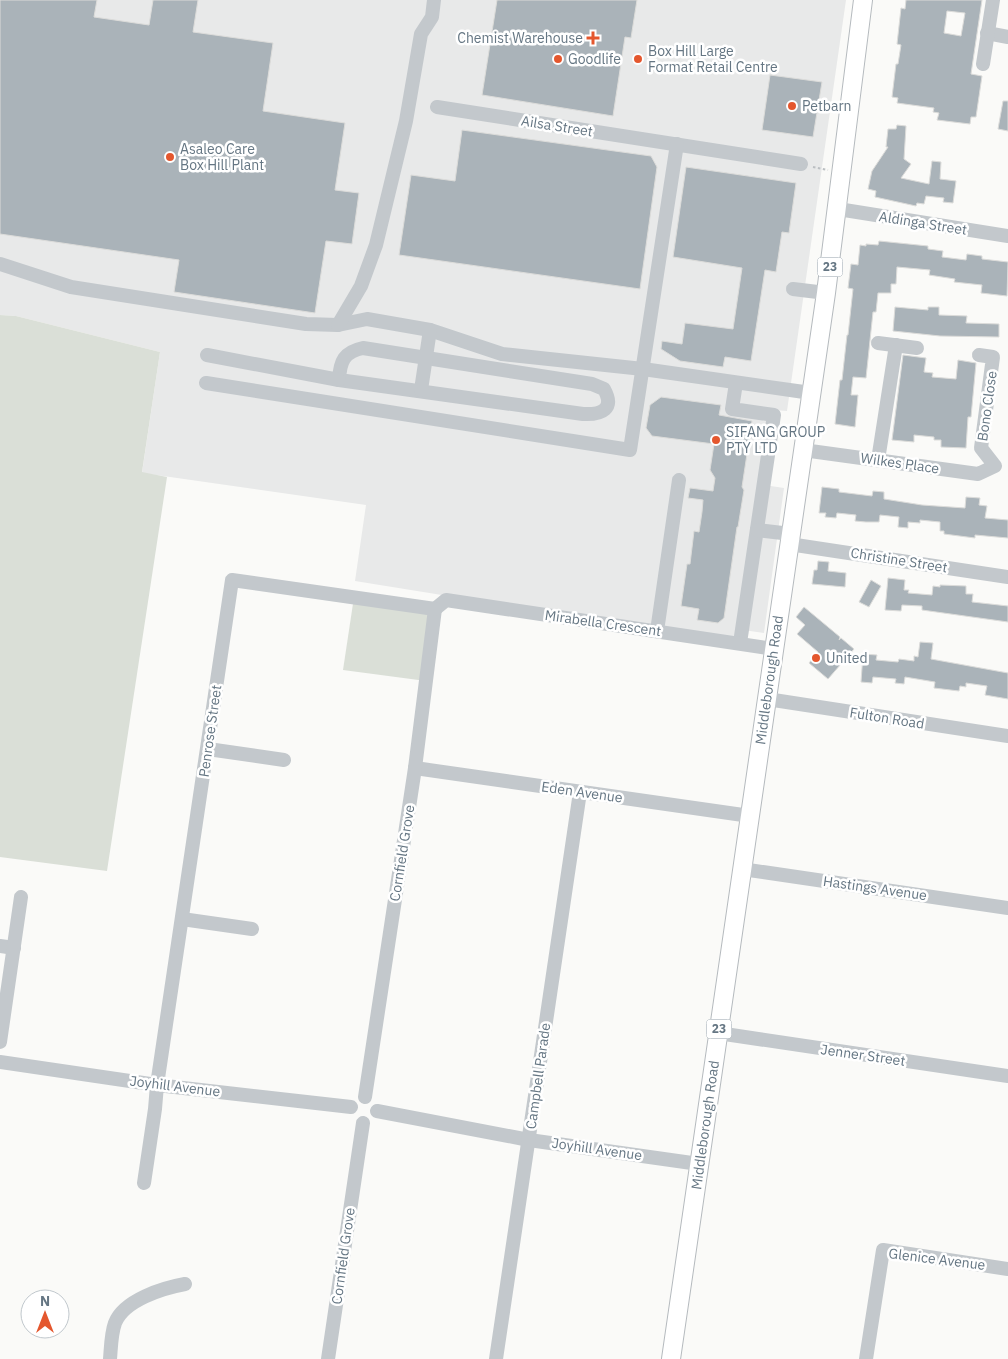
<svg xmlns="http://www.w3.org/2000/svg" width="1008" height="1359" font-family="'IBM Plex Sans',sans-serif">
	<rect width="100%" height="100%" fill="#fafaf8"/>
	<path fill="#e8e9e9" d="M0,0H846L787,411L774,410L764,485L784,488L764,633L743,630L740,643L355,581L366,505L142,473L160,352L16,316L0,315Z"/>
	<g fill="#dadfd7">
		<path d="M0,315L16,316L160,352L142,472L167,477L107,871L0,857Z"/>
		<path d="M354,597L435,609L426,681L343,670Z"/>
	</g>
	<g fill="#aab3b9" stroke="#dcdcda" fill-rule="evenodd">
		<path d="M0,0H97L94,17L149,25L153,0H198L193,32L273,43L263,111L345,123L335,190L359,193L352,244L326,241L315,313L174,292L179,260L0,234Z"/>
		<path d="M497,0H637L631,38L625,37L613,116L482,95Z"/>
		<path d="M906,0H982L971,74L982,76L976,117H971L970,124L937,120L939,113L933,112L934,108L897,103L898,98L892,97L896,64H898L901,45L897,44L901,8L905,9ZM947,11L965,13L961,36L944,33Z"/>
		<path d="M770,75L822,82L813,137L762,130Z"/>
		<path d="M1003,101H1008V131L998,129Z"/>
		<path d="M897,125L906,126L904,159L911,164L901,178L929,184L932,161L941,162L940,179L956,181L953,203L943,202L944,198L926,196L924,204L917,203L916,206L875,197L876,191L868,189L872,171L888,147H886L888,129H896Z"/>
		<path d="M462,130L651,156L657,167L640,289L399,255L411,175L455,181Z"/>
		<path d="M686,167L796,183L789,233L782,232L776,272L765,270L751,361L725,357L723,367L680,361L661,349L662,341L682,344L685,323L733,329L742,268L673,257Z"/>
		<path d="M879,241L928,246V249L943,251L942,257L966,260L967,254L982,256V259L1008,262L1007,296L981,293L982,285L954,282L955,279L929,275L930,270L897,267L896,284H891V293H878L876,312H873L866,378L853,377L851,395H858L855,427L835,424L840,380H842L847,335H848L853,289L848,288L851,264L858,265L860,245L866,246V244L878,245Z"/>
		<path d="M895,307L928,310V307H939V315L967,316L966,323L999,324V337L940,336L893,331Z"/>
		<path d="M903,355L926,358L924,372L933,373L932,377L956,379L958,360L976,363L971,417H968L966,448L941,447V440H934V437L914,435V442L892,440Z"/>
		<path d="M661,397L721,405L719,415L752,421L742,487L744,490L738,527H737L724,618L718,623L697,620L699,609L681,606L687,564H690L694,531L699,532L702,512L703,500L688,498L690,488L713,491L715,478L710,470L714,444L652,436L646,428L650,405Z"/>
		<path d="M822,487L839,489V492L872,496L873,491L884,492V499L922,505L965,508L966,497L980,498L979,505L987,506L985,518L1008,520V538L975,535V538L944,534V531H940V522L920,520V523L908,522V528L898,527L899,517L880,515L879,522H866L855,521L856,515L837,513L836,518L825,517L826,513H819Z"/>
		<path d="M818,561L829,562L828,571L846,573L845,587L812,584L814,570H817Z"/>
		<path d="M888,578L905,580L904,590H909L908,593L932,595L933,586L940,587V585L966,586V594H973L972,602L1008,606V622L922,610V606L902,605L901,611L885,610Z"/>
		<path d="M871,580L881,586L869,607L859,602Z"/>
		<path d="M804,607L840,637L839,640L841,638L854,649L828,679L809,663L818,652L797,634L805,625L796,617Z"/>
		<path d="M920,642L933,643L931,659L1008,673V699L985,695L987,686L966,683V687L960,686L959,691L934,688L935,682L905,677L904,684L895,683L896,679L873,677L872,683L861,682L863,654L877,655L876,660L898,662L899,659L914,661V656L918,657Z"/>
	</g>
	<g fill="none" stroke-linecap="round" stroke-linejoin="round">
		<defs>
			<path id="major" d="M671,1359L826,293L863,0"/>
		</defs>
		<use href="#major" stroke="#b5babe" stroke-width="20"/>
		<path stroke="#bbbfc2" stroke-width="2" stroke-dasharray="2.5 2.5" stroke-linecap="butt" d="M813,167L828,170"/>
		<g stroke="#c3c8cc" stroke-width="14">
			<path d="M987,33L1008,37"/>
			<path d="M983,64L993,0"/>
			<path d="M437,107L801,164"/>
			<path d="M838,209L1008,236"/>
			<path d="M0,264L71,287L306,324L338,325L367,319L430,330L502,354L643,369L811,393"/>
			<path d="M793,289L826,293"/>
			<path d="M338,325L361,286L376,245L406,121L421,34L432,17L434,0"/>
			<path d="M878,343L917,348"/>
			<path d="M363,348L592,384L604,389C615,409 602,415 583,414L339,380C340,361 344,352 363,348Z"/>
			<path d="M207,355L339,380"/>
			<path d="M206,383L630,450L677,144"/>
			<path d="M736,383L732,409L774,415L740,643"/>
			<path d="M421,390L430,330"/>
			<path d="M803,450L978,474L995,466L981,448L993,357L979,355"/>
			<path d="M878,460L896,345"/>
			<path d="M757,530L791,534"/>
			<path d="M789,544L1008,577"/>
			<path d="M435,609L446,600L774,649"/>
			<path d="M657,631L679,480"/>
			<path d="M767,699L1008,736"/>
			<path d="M208,749L284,760"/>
			<path d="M415,768L750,816"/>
			<path d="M742,869L1008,908"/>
			<path d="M182,919L252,929"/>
			<path d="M0,946L14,948"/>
			<path d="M718,1033L1008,1076"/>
			<path d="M0,1042L21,897"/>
			<path d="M0,1062L157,1085L351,1107"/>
			<path d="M365,1097L415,768L435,609"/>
			<path d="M377,1111L529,1140L699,1164"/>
			<path d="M144,1183L155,1109L157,1085L232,580L435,609"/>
			<path d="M110,1359C111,1348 111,1334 115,1323C124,1300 163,1288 185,1284"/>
			<path d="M328,1359L363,1123"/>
			<path d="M496,1359L580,792"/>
			<path d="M866,1359L883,1250L1008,1269"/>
		</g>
		<use href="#major" stroke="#fff" stroke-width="18"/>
	</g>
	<g fill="#e4572e" stroke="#fff" stroke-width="2">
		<path d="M590.5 30.5h5v5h5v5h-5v5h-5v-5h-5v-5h5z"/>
		<circle cx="558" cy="59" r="5"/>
		<circle cx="638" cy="59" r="5"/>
		<circle cx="792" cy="106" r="5"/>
		<circle cx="170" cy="157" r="5"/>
		<circle cx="716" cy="440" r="5"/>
		<circle cx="816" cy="658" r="5"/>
	</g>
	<g text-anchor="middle" stroke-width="5" stroke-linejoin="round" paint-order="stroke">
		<g fill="#fff" stroke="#939fa8" stroke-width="1">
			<rect x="817.5" y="257.5" width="25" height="19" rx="4"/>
			<rect x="706.5" y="1019.5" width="25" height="19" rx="4"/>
		</g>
		<g font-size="12" font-weight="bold" fill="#657683">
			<text x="830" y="271">23</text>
			<text x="719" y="1033">23</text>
		</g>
		<g font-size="14" fill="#657683" stroke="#fff" text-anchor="start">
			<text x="583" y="43" text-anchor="end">Chemist Warehouse</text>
			<text x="648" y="56">Box Hill Large<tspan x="648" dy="16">Format Retail Centre</tspan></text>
			<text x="568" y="64">Goodlife</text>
			<text x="802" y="111">Petbarn</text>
			<text x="180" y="154">Asaleo Care<tspan x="180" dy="16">Box Hill Plant</tspan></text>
			<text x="726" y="437">SIFANG GROUP<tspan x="726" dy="16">PTY LTD</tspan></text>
			<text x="826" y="663">United</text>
		</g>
		<g font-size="14" fill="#657683" stroke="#fff">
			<text transform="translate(557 126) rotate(9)" y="5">Ailsa Street</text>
			<text transform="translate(923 223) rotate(9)" y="5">Aldinga Street</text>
			<text transform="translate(987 406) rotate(-82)" y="5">Bono Close</text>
			<text transform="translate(900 463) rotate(8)" y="5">Wilkes Place</text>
			<text transform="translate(899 560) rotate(9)" y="5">Christine Street</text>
			<text transform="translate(603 623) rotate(8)" y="5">Mirabella Crescent</text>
			<text transform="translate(769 680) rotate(-82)" y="5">Middleborough Road</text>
			<text transform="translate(887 718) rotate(9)" y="5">Fulton Road</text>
			<text transform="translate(210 731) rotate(-82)" y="5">Penrose Street</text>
			<text transform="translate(582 792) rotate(8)" y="5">Eden Avenue</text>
			<text transform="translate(402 853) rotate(-81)" y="5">Cornfield Grove</text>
			<text transform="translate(875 888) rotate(8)" y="5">Hastings Avenue</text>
			<text transform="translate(863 1055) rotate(8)" y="5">Jenner Street</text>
			<text transform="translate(538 1076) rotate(-82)" y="5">Campbell Parade</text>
			<text transform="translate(175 1086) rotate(7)" y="5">Joyhill Avenue</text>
			<text transform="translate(705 1125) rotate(-82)" y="5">Middleborough Road</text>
			<text transform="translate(597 1149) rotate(8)" y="5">Joyhill Avenue</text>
			<text transform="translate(343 1256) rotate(-82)" y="5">Cornfield Grove</text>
			<text transform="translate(937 1259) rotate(7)" y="5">Glenice Avenue</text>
		</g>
	</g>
	<g transform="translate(45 1314)"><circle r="24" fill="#ffffff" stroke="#c1c8cd"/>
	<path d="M0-4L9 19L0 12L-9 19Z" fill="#e4572e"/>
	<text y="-8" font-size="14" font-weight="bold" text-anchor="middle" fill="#657683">N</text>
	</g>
</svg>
